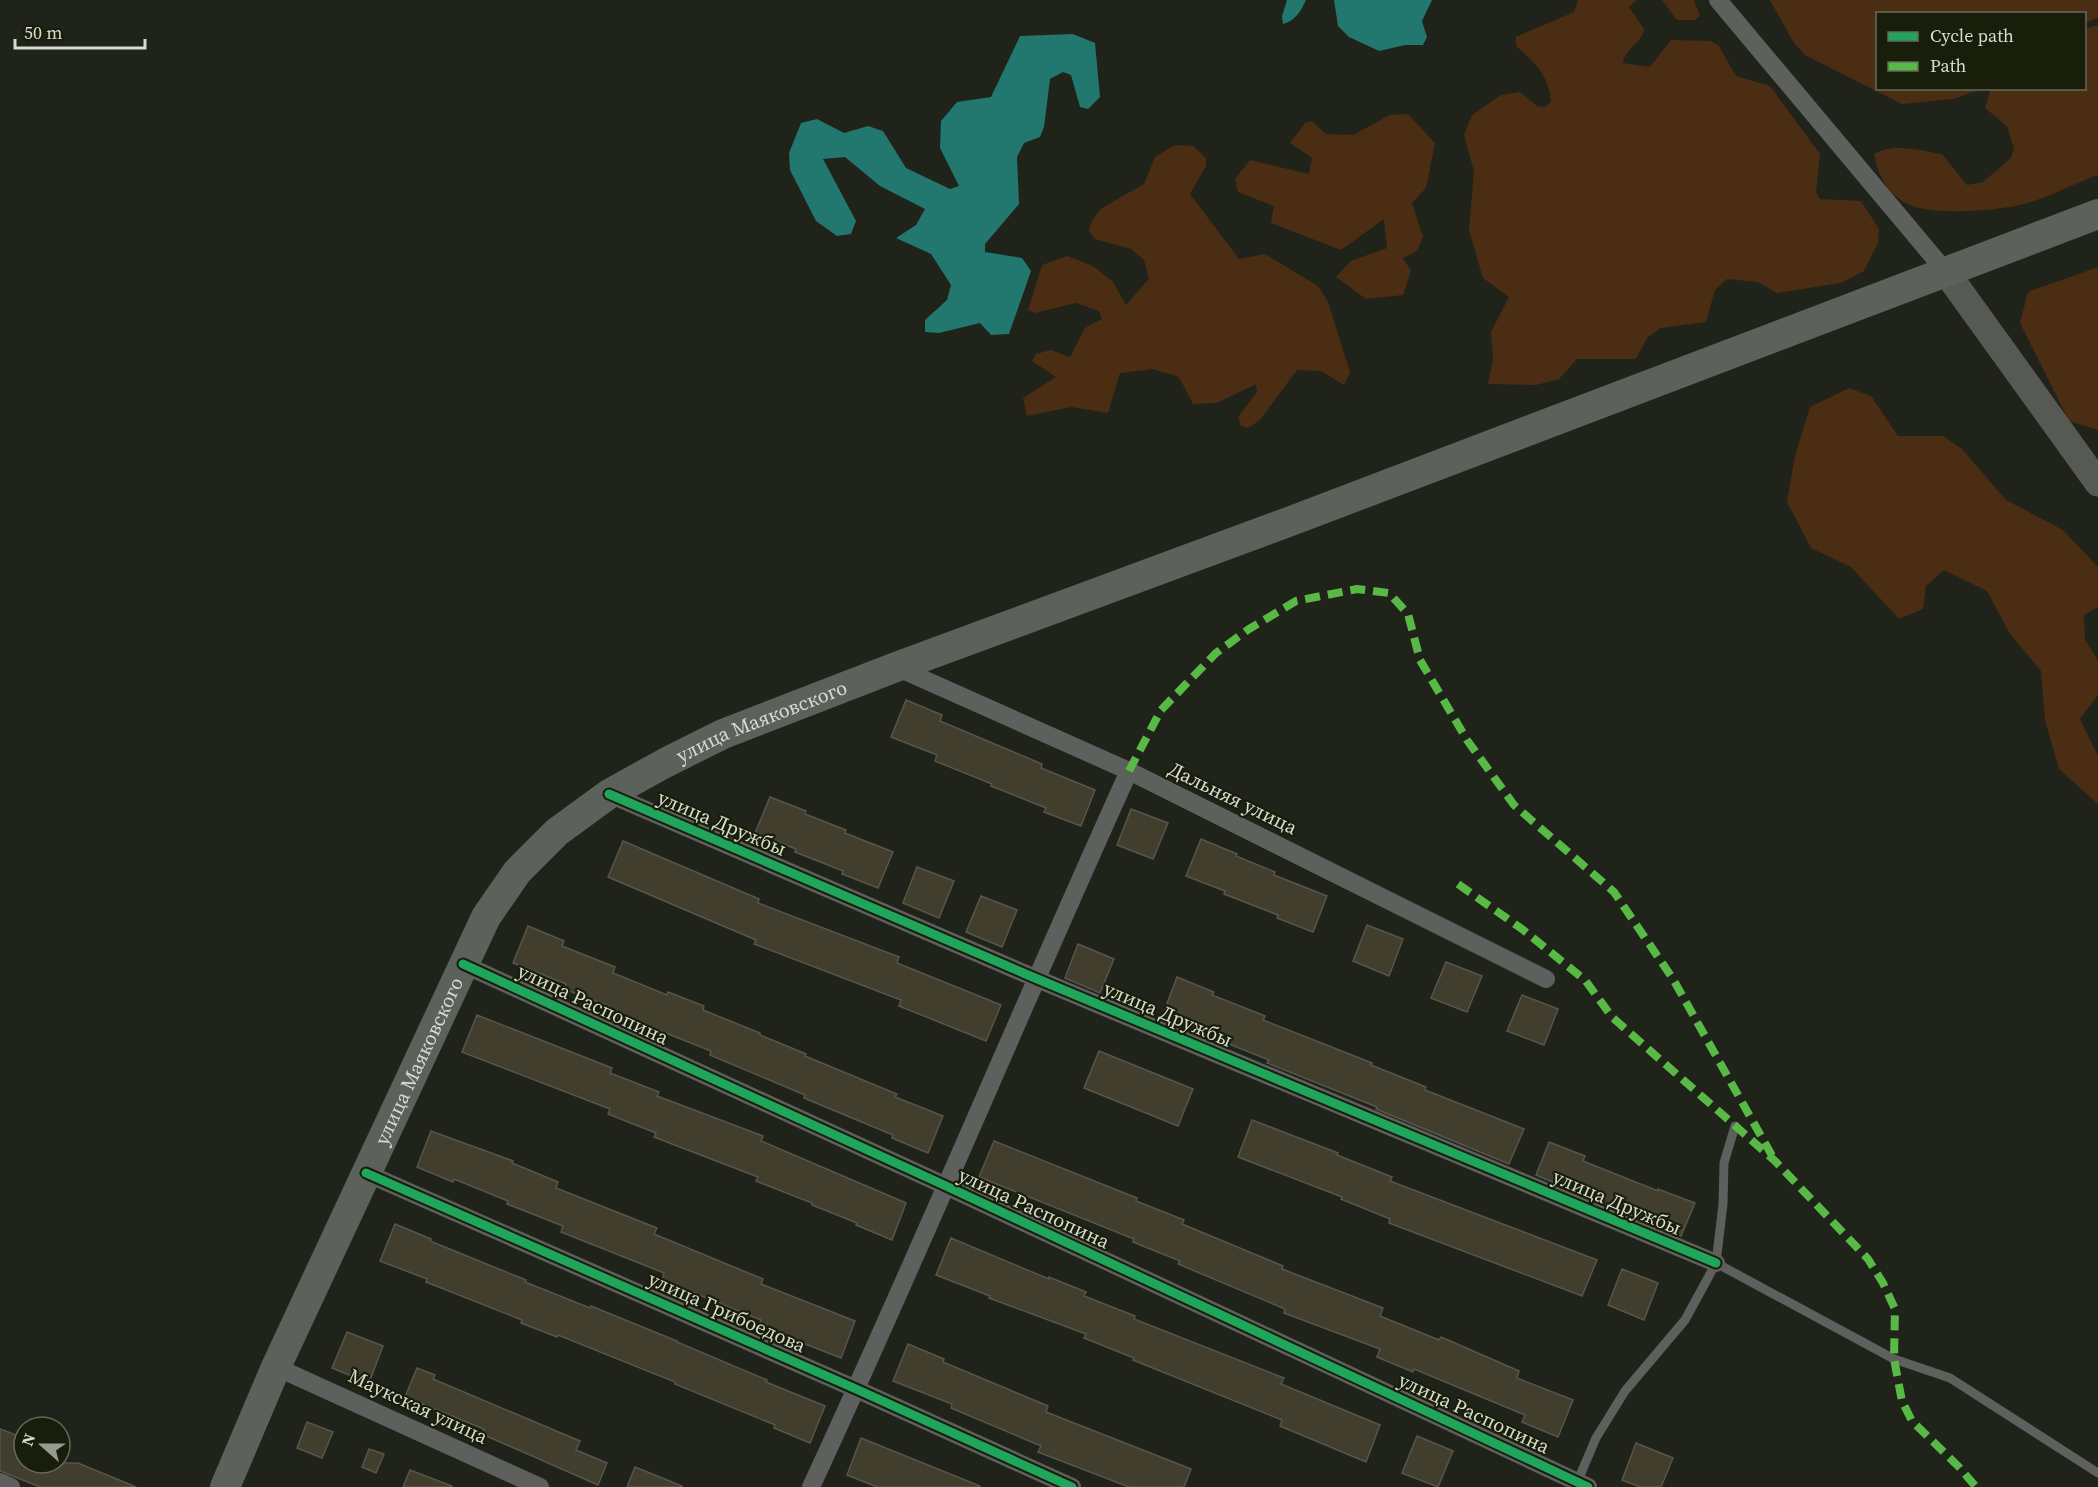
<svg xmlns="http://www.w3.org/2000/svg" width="2098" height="1487" font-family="'Source Serif 4',serif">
	<rect width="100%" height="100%" fill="#202319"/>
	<g fill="#4b2d13">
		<path d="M1578,0H1637L1629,7L1644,29C1642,44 1625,48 1623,63L1650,67L1671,40L1710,41L1719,46L1736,76L1770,86L1820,154L1816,192L1820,199L1861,201L1879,229L1878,243L1864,271L1841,283L1777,293L1758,282L1727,279L1715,290L1706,322L1660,328L1647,338L1636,359H1577L1559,379L1536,385L1488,384L1493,358L1491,332L1509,297L1483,278L1469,230L1474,171L1464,135L1472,115L1501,95L1520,92L1537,106L1545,107L1551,102C1549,75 1535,63 1516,46V37L1574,12Z"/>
		<path d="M1662,0H1694L1700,16L1694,20H1677Z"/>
		<path d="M1770,0H2098V18L2085,23L2084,14H1878V88L1982,89L1953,99L1902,104L1805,55L1794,43Z"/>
		<path d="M2098,25V175C2072,184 2047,199 2020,205C1995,211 1927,216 1905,203C1886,191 1878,175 1874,154C1894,142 1921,151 1942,154L1967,185L1983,182L2011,158L2014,149L2007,126L1985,108L1990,91L1983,89L2084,88L2085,29Z"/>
		<path d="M1408,114L1435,143L1426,188L1412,203L1423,237L1417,251L1403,258L1411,271L1403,295L1366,299L1336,277L1351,261L1387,248L1384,219L1341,250L1271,223L1274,206L1238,192L1235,179L1250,160L1309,174L1312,158L1290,143L1305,123L1312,121L1326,134L1353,135L1390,115Z"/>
		<path d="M1175,145L1193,146L1206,158V166L1190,194L1239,259L1265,254L1318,286L1328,302L1350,372L1344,385L1321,371L1297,370L1260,420L1248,428L1241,426L1238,417L1257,392L1256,384L1217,403L1193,404L1179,377L1153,369L1120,373L1108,413L1071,407L1027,416L1023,398L1056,377L1032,361L1036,354L1051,350L1070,357L1085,328L1102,319L1099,311L1076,303L1035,313L1028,310L1042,265L1067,256L1093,266L1113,282L1126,305L1149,279L1144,260L1131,249L1095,239L1089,231L1092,220L1102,208L1144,184L1155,157Z"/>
		<path d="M2098,267V430L2069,421L2020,323L2028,292Z"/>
		<path d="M1849,388L1871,396L1898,436H1943L1962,449L2006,500L2063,530L2098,567V607L2084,615L2085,639L2098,661V695L2080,719L2098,756V804L2059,769L2045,720L2041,671L2010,634L1987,591L1944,570L1926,586L1923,609L1899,619L1851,567L1811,548L1787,502L1795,456L1810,407Z"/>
	</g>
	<g fill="#22776f">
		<path d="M1287,0H1306C1301,11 1295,21 1283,24L1282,16Z"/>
		<path d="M1334,0H1432L1422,21L1427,37L1423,45H1405L1379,51L1349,37L1338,26Z"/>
		<path d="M1073,34L1095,43L1100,97L1088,109L1080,107L1071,75L1063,72L1050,79L1044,127L1040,137L1024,143L1017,157L1019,204L985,244V252L1022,258L1031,271L1009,334L991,335L980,323L939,333L925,332V320L947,300L951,285L931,254L896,238L916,225L925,209L880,186L845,157L823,159L856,221L851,234L837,236L816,221L790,170L789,153L801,123L817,119L844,133L868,126L883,131L906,168L950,189L959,186L940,148L941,121L957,102L991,97L1020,36Z"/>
	</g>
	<g fill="#413e2e" stroke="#56564d" stroke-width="1.5">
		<path d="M906,700L942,715L940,721L1042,764L1041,768L1095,790L1081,826L1044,812L1046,808L991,786L992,784L935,761L937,755L891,737Z"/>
		<path d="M770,797L806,811L805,814L846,830L845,833L893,852L878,888L842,874L843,871L795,852L796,849L755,833Z"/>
		<path d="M1131,809L1168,823L1153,859L1117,845Z"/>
		<path d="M1201,839L1237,854L1236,856L1275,872L1274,875L1327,896L1313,932L1277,918L1278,915L1224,894L1225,891L1186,876Z"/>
		<path d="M623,841L759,899L758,903L899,957L897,963L1001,1005L986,1041L899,1006L901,1000L754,944L756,940L608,877Z"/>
		<path d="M917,867L954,881L939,918L903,903Z"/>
		<path d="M981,896L1017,910L1002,947L966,932Z"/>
		<path d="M1367,925L1403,939L1389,976L1353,961Z"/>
		<path d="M528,926L564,941L562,946L615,967L613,973L667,995L668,992L704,1006L703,1010L760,1033V1035L806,1054L805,1056L897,1094L895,1097L943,1116L928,1153L892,1138L893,1135L804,1098L805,1095L710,1055L711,1051L643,1024L642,1027L606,1013L609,1006L564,989L566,984L513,963Z"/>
		<path d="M1078,944L1114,959L1100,993L1065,978Z"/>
		<path d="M1446,962L1482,976L1467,1012L1431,998Z"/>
		<path d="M1177,977L1214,992L1212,995L1265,1016L1263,1020L1372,1063L1371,1065L1426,1087L1425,1090L1524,1129L1509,1164L1376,1109L1377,1107L1267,1063L1269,1060L1214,1038L1215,1034L1163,1014Z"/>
		<path d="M1522,995L1558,1009L1544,1045L1507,1031Z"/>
		<path d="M477,1015L612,1068L610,1073L659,1092L657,1096L763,1136L761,1141L906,1203L892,1240L856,1225L857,1223L812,1205V1203L756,1181L758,1177L654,1137L656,1133L608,1114L610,1109L462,1052Z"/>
		<path d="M1099,1051L1193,1089L1178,1126L1084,1088Z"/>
		<path d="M1252,1120L1338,1153L1337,1155L1392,1177L1390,1181L1597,1260L1582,1296L1389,1223L1390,1219L1341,1199L1342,1197L1238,1157Z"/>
		<path d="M431,1131L513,1161L512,1163L558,1182L556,1188L657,1228L654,1234L763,1279L761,1284L855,1321L841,1358L759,1326L761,1320L662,1280L664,1273L561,1232L563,1226L507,1204L508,1201L454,1179L453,1182L417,1167Z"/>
		<path d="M994,1141L1137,1198L1136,1201L1184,1220L1182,1224L1283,1266L1282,1269L1383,1308L1380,1316L1439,1340L1441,1337L1519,1371L1517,1378L1573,1400L1558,1437L1522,1422L1525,1415L1414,1369L1413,1372L1377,1357L1380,1349L1284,1313L1285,1309L1178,1264L1180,1261L1133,1242L1134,1239L979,1177Z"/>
		<path d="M1549,1142L1585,1156L1583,1161L1658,1191V1189L1695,1203L1681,1236L1536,1175Z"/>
		<path d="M395,1224L431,1239L430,1241L526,1280L525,1282L590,1308L591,1306L677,1341V1342L767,1380L766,1382L825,1406L810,1443L774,1428L775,1425L675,1384V1382L558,1335L557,1337L521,1323L522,1320L426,1282L427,1279L380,1261Z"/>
		<path d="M951,1238L1049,1279V1277L1086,1292L1084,1296L1135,1316L1134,1319L1284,1378L1281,1384L1380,1425L1366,1462L1280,1426L1282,1420L1133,1360L1134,1358L1084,1338L1086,1334L989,1298L990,1296L936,1275Z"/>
		<path d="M1622,1269L1658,1283L1644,1320L1608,1305Z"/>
		<path d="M347,1332L383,1346L369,1383L332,1368Z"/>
		<path d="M908,1344L944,1359L943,1362L1048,1406L1046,1412L1191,1469L1184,1487H1129L1038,1452L1041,1446L951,1408L952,1404L893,1381Z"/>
		<path d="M417,1368L435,1375L433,1379L580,1441L576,1450L607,1463L598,1485L482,1434L484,1429L405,1397Z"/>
		<path d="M307,1422L333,1432L322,1458L297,1448Z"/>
		<path d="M0,1429L24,1438V1463H78L136,1487H40L0,1471Z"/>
		<path d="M1417,1436L1453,1451L1438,1487L1402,1473Z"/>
		<path d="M861,1438L980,1486V1487H877L847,1475Z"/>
		<path d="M1636,1443L1673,1458L1661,1487H1640L1622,1480Z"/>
		<path d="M369,1449L384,1454L376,1473L362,1467Z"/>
		<path d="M635,1467L682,1486L681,1487H627Z"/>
		<path d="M410,1470L452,1486L451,1487H403Z"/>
	</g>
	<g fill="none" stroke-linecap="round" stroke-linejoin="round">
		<g stroke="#5d605d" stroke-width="9">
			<path d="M1716,1263L1894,1359L1950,1378L2098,1473"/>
			<path d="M1576,1485L1596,1438L1625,1391L1685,1320L1716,1263L1723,1204L1724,1163L1735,1126"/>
		</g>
		<g stroke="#5d605d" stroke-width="18">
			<path d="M1718,0L1946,272"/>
			<path d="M896,667L1129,771L1546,979"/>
			<path d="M609,794L1035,978L1716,1263"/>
			<path d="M463,964L946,1186L1588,1487"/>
			<path d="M366,1173L856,1389L1072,1487"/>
			<path d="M276,1367L540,1487"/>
			<path d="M0,1482L11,1487"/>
			<path d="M811,1487C921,1250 1021,1009 1129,771"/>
		</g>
		<path stroke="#565954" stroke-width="27" d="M1946,272L2098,483"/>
		<path stroke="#5c615b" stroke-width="30" id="s1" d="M225,1487L276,1367L486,917L517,872L557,832L609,794L665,763L723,734L896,667L1291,521L2098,214"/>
		<g stroke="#58b947" stroke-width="8" stroke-dasharray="15 8" stroke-linecap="butt">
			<path d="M1129,771L1161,710L1216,653L1249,629L1296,601L1357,589L1389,593L1408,614L1420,660L1467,740L1514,805L1614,892L1673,979L1775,1161"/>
			<path d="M1458,884L1522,929L1585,980L1612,1017L1775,1161L1868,1259L1883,1283L1895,1309L1894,1359L1902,1401L1912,1421L1959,1467L1976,1487"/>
		</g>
		<defs>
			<g id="cycleway">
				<path d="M609,794L1035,978L1716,1263"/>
				<path d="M463,964L946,1186L1588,1487"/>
				<path d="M366,1173L856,1389L1072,1487"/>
			</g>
		</defs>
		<use href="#cycleway" stroke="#191e0b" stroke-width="13"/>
		<use href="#cycleway" stroke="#20a55d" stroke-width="9"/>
	</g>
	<g text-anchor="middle" stroke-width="4.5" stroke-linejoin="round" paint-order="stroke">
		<g font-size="20" fill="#d8dcd0" stroke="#191e0b">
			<text dy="7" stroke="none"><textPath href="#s1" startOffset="972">улица Маяковского</textPath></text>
			<text transform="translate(1233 798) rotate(26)" y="7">Дальняя улица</text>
			<text transform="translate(722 823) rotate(23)" y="7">улица Дружбы</text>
			<text transform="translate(593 1004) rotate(25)" y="7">улица Распопина</text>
			<text transform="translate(1168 1014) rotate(23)" y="7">улица Дружбы</text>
			<text dy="7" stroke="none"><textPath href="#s1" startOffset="468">улица Маяковского</textPath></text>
			<text transform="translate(1617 1202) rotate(23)" y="7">улица Дружбы</text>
			<text transform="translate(1034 1208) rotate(25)" y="7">улица Распопина</text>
			<text transform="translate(727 1312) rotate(24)" y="7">улица Грибоедова</text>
			<text transform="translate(418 1406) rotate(25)" y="7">Маукская улица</text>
			<text transform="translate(1474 1413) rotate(25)" y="7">улица Распопина</text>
		</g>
	</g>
	<rect x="1876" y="12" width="210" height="78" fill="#191e0b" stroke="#656a5a" stroke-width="1.5"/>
	<rect x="1888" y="32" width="30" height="9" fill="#20a55d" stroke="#656a5a" stroke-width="1.5"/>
	<text x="1930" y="42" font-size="18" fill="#d8dcd0">Cycle path</text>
	<rect x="1888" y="62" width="30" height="9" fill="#58b947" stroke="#656a5a" stroke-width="1.5"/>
	<text x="1930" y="72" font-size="18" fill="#d8dcd0">Path</text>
	<g transform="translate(42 1445) rotate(291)"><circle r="28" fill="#191e0b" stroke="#656a5a" stroke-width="1.5"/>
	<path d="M0-4.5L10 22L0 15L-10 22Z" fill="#989b90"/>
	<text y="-9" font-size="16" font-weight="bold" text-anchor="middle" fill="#d8dcd0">N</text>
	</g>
	<path d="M15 39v9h130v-9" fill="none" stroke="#d8dcd0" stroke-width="3"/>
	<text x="24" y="39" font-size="18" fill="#d8dcd0" stroke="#191e0b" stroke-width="4.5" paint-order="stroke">50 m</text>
</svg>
